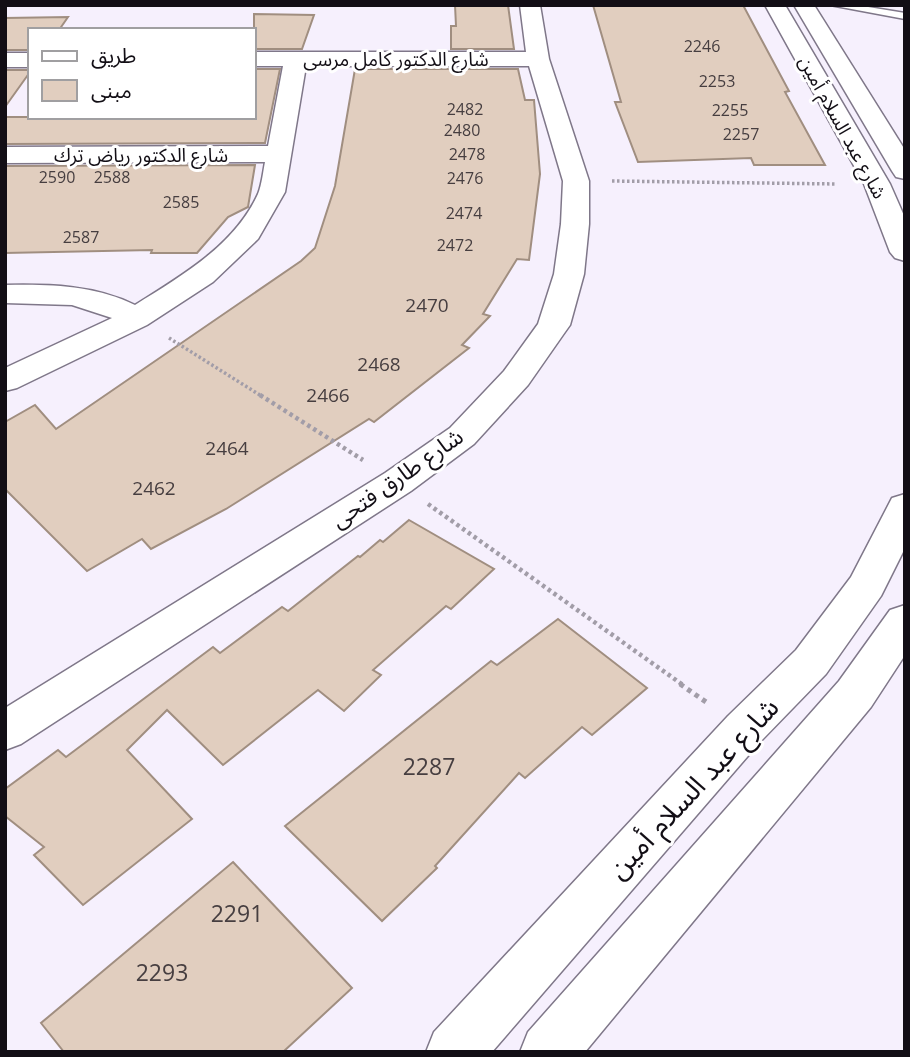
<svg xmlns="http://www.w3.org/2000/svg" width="910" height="1057" font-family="'Open Sans','Noto Sans Arabic',sans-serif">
	<rect width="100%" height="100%" fill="#f6f0fd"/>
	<g fill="#e1cebf" stroke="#a08e80" stroke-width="2">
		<path d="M455,5H508L514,49H451V26H456Z"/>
		<path d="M593,5H743L789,91L785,92L825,165H754L751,158L638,162L615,102H621Z"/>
		<path d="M254,14L314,15L302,49H254Z"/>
		<path d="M68,17L59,30H30V50H5V18Z"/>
		<path d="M254,69H280L265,143L5,144V117H254Z"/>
		<path d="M355,69H518L525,100H534L540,174L529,260L517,259L483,314L490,316L462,345L469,348L374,422L369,419L226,509L151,549L142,539L87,571L5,489V422L35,405L56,429L301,261L315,248L335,186Z"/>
		<path d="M5,70H30V72L5,107Z"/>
		<path d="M255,165L248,207L228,217L197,253H151L152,250L5,253V166Z"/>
		<path d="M409,520L494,569L451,609L446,606L373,670L381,675L344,711L318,690L223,765L167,710L127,750L192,819L83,905L34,855L44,847L5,816V789L58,750L66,757L213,647L220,653L282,607L288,611L358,556L360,557L380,540L383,542Z"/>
		<path d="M558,619L647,688L592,735L582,727L525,778L519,773L435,866L437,868L382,921L285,826L491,661L497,665Z"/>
		<path d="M233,862L352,988L283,1052H64L41,1023Z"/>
	</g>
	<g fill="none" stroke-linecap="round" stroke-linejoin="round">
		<defs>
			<path id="service" d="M830,5H856L905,13V19Z"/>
			<g id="minor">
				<path d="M520,5H540L549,59L589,181V224L584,274L570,325L565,332L528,385L474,444L411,491L21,744L5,750V708L385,473L450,428L504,371L538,324L554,274L561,224L563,181L529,66H306L285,192L258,239L213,282L147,325L17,388L5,391V368L112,318L72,305L5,303V285C49,284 95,285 135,305C181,276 234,246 258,194C262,184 263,172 265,162L5,163V147L268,146L283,66H254V52H526Z"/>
				<rect x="5" y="53" width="25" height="14"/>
			</g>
			<g id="tertiary">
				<path d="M765,5H785L890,184L905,218V261L895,258L890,252L864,184Z"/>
				<path d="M794,5H814L905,150V179L896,177L892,171Z"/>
				<path d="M905,494V548L881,596L826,674L760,742L492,1052H426L434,1032L728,716L796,650L851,577L892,498Z"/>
				<path d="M905,605V655L871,707L585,1052H520L528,1032L839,681L890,610Z"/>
			</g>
		</defs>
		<use href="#service" stroke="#7f7789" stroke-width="3"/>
		<use href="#minor" stroke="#7f7789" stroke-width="3"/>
		<use href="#tertiary" stroke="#7f7789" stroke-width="3"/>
		<g stroke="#a29da8" stroke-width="3.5" stroke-dasharray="2.5 2.5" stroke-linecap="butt">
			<path d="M612,181L837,184"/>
			<path d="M169,338L263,397"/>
		</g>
		<g stroke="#a29da8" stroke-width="4.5" stroke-dasharray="3.5 3.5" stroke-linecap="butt">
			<path d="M260,395L363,460"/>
			<path d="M428,504L683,685"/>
		</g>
		<path stroke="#a29da8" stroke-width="5" stroke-dasharray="4.5 4.5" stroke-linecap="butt" d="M680,684L709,704"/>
		<use href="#service" fill="#fff" fill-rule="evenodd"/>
		<use href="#minor" fill="#fff" fill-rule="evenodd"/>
		<use href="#tertiary" fill="#fff" fill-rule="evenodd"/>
	</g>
	<g text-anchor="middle" stroke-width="6" stroke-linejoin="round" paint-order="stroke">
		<g font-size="16" fill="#463e40">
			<text x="702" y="52">2246</text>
			<text x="717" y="87">2253</text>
			<text x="465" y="115">2482</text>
			<text x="730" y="116">2255</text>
			<text x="462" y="136">2480</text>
			<text x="741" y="140">2257</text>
			<text x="467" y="160">2478</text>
			<text x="57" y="183">2590</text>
			<text x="112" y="183">2588</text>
			<text x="465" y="184">2476</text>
			<text x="181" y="208">2585</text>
			<text x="464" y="219">2474</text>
			<text x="81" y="243">2587</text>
			<text x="455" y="251">2472</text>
		</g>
		<g font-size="19" fill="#120e15" stroke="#fff">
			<text x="396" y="66">شارع الدكتور كامل مرسى</text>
			<text transform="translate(843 127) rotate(61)" y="7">شارع عبد السلام أمين</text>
			<text x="141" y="162">شارع الدكتور رياض ترك</text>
		</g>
		<g font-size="19" fill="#463e40">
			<text x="427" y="312">2470</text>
			<text x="379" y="371">2468</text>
			<text x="328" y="402">2466</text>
			<text x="227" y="455">2464</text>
			<text x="154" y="495">2462</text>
		</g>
		<g font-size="23" fill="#120e15" stroke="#fff">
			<text transform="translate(397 478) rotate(-35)" y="8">شارع طارق فتحى</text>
		</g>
		<g font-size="23" fill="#463e40">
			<text x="429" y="775">2287</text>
			<text x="237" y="922">2291</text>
			<text x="162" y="981">2293</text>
		</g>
		<g font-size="28" fill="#120e15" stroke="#fff">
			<text transform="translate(693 788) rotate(-47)" y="10">شارع عبد السلام أمين</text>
		</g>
	</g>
	<rect width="910" height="1057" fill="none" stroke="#120e15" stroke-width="14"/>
	<rect x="28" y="28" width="228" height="91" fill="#ffffff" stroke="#a09fa1" stroke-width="2"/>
	<rect x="42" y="51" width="35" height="10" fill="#ffffff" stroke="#a09fa1" stroke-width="2"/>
	<text x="91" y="63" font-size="21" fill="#120e15">طريق</text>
	<rect x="42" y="80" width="35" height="21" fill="#e1cebf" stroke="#a09fa1" stroke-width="2"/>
	<text x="91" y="98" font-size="21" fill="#120e15">مبنى</text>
</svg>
